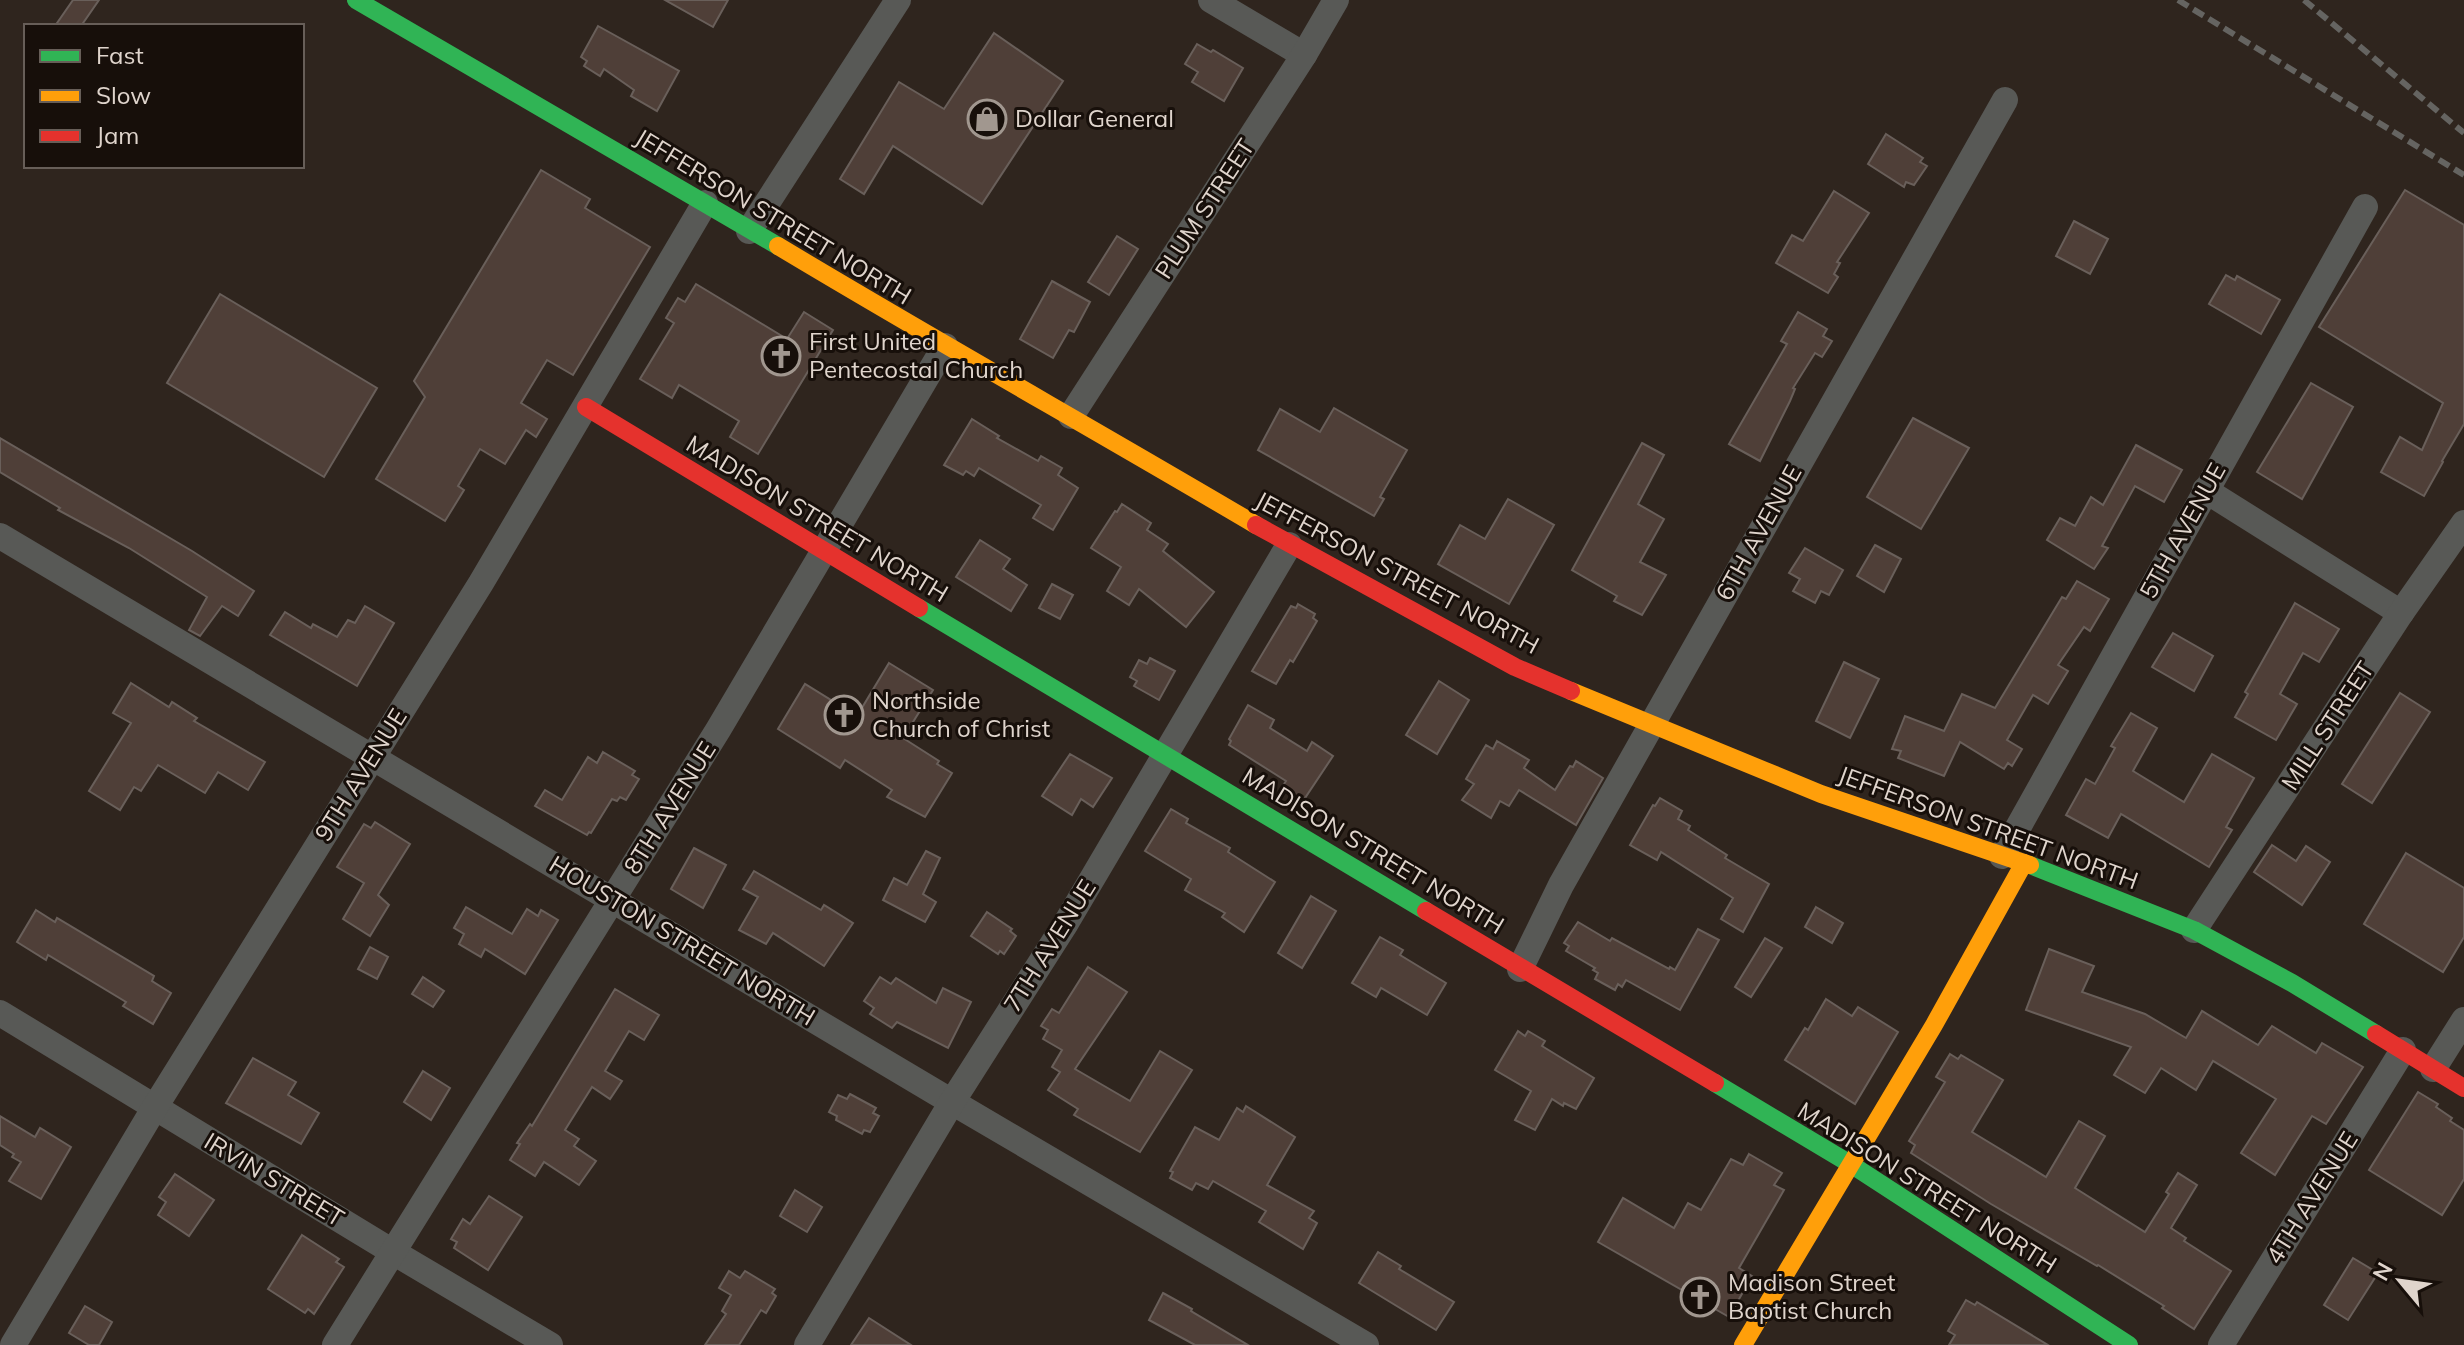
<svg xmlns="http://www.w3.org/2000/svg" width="2464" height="1345" font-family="Mulish,sans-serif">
	<rect width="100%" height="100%" fill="#2f251e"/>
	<g fill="#4f3f38" stroke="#695f5a" stroke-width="2">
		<path d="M73,0H99L81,26H55Z"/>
		<path d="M665,0H728L713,27Z"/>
		<path d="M598,26L679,71L657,111L631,96L634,90L604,69L600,76L584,66L587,61L581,57Z"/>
		<path d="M994,33L1063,81L982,204L893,146L864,194L840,179L899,82L944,109Z"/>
		<path d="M1197,44L1211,52L1213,50L1243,68L1224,101L1192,82L1198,72L1185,64Z"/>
		<path d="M1886,134L1923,158L1920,162L1927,166L1914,185L1906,182L1904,187L1868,164Z"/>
		<path d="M541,170L590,199L585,208L650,247L573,375L547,360L521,403L547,419L536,437L526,430L505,464L480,449L458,486L464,490L445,521L376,479L425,397L414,381Z"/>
		<path d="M2405,190L2464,225V424L2442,461L2443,462L2424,496L2381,472L2400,437L2422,450L2443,403L2319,327Z"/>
		<path d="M1834,191L1869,213L1837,262L1840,263L1834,274L1838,277L1828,293L1776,263L1792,235L1803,241Z"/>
		<path d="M2074,221L2108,239L2090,274L2056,256Z"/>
		<path d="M1117,236L1138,249L1109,295L1088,282Z"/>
		<path d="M2226,275L2235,280L2237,276L2280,300L2261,334L2209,304Z"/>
		<path d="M1052,281L1090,302L1074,332L1069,330L1053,358L1020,339Z"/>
		<path d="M696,284L787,339L804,312L833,330L758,454L730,437L739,421L679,385L672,398L640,379L674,323L666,318L678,298L685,302Z"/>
		<path d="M220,294L377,388L324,477L167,383Z"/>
		<path d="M1798,312L1827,329L1823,336L1832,341L1822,357L1815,353L1793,388L1795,389L1790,401L1760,461L1729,444L1787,344L1781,341Z"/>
		<path d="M2311,383L2353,407L2302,499L2257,472Z"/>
		<path d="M1334,408L1407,450L1380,497L1384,499L1374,516L1258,450L1280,409L1320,432Z"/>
		<path d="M1913,418L1969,448L1921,529L1867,497Z"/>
		<path d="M972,419L999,436L997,438L1038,461L1041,456L1062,468L1058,475L1078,488L1053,530L1033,518L1041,505L979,468L974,476L966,471L963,475L944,465Z"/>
		<path d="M0,438L192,551L254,591L238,616L222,606L200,636L189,630L207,597L129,548L58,510L60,508L0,472Z"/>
		<path d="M1642,443L1664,455L1638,504L1664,519L1640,562L1666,575L1642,615L1614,601L1617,596L1572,570Z"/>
		<path d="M2136,445L2182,470L2164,502L2135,486L2102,546L2108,548L2094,569L2047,540L2060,518L2075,526L2091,497L2103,505Z"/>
		<path d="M1508,499L1554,525L1509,604L1438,564L1460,525L1485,539Z"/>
		<path d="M1122,504L1151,523L1147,530L1168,544L1163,551L1214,592L1186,627L1139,589L1129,605L1107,591L1121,567L1091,548L1115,511L1117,512Z"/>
		<path d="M980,540L1010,559L1003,569L1027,585L1011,611L956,577Z"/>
		<path d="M1875,545L1901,559L1884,592L1857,576Z"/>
		<path d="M1805,548L1843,570L1829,595L1821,591L1815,603L1793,591L1800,579L1789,573Z"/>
		<path d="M2077,581L2109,599L2090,631L2084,627L2058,665L2068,671L2048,704L2033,695L2007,740L2022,749L2012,766L2008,763L2004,769L1960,742L1944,776L1898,758L1901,751L1892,749L1905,716L1944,731L1962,694L1995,708L2062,597L2066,599Z"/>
		<path d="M1052,584L1073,595L1060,619L1039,608Z"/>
		<path d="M2295,603L2339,629L2319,662L2303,653L2280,694L2297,704L2276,740L2235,717L2248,694L2245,692Z"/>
		<path d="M1298,604L1315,614L1313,618L1317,621L1293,662L1290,660L1276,684L1252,671L1291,606L1296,608Z"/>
		<path d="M365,606L394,623L357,686L270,635L285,612L311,628L313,624L337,637L348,620L355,623Z"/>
		<path d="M2173,633L2213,656L2194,691L2152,667Z"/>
		<path d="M1150,658L1175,671L1159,700L1134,686L1137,681L1130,677L1139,660L1147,664Z"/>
		<path d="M1844,662L1879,679L1850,738L1816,721Z"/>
		<path d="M889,663L933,690L903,738L939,761L937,764L952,773L925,817L887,797L892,790L845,760L840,768L778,729L805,684L857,716Z"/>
		<path d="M1439,681L1469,700L1437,754L1406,735Z"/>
		<path d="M131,683L169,707L172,702L197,718L194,721L265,762L248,790L218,772L205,793L158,765L141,791L134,787L120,810L89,791L131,723L113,713Z"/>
		<path d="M2400,693L2430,712L2372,803L2342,784Z"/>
		<path d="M1248,705L1274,720L1270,728L1307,751L1312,742L1333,756L1303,801L1282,787L1286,781L1229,745L1231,741L1229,739Z"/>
		<path d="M2131,713L2157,728L2133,771L2184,802L2212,754L2254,778L2226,827L2232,830L2209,867L2121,814L2108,838L2066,815L2086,779L2095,784L2115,748L2111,746Z"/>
		<path d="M1497,741L1529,760L1524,768L1555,790L1570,766L1573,767L1576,761L1603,778L1576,825L1519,790L1509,806L1500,801L1491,818L1462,800L1474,784L1466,779L1486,745L1493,749Z"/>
		<path d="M603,752L635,771L632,775L639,779L626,800L620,797L617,801L612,799L591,833L589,832L587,835L535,806L545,790L562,800L588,757L597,763Z"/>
		<path d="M1070,754L1112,778L1093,807L1081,799L1072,815L1042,796Z"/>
		<path d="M1660,798L1682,811L1678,819L1690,826L1688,830L1727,855L1725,858L1769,884L1743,932L1721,919L1733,898L1661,852L1657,860L1630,845L1653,805L1655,806Z"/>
		<path d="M1171,809L1188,819L1186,823L1230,848L1228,852L1275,882L1244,932L1222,917L1225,913L1185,890L1191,879L1145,851Z"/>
		<path d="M375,822L410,844L378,895L389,905L370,936L343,919L364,883L337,867L364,824L371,828Z"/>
		<path d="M2272,845L2296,861L2306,846L2330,862L2302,905L2254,872Z"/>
		<path d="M694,848L726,865L703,908L671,889Z"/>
		<path d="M926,851L940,858L923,894L936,902L925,922L883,900L894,878L907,885Z"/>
		<path d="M2406,853L2464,888V937L2443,972L2364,924Z"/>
		<path d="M754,871L821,910L824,905L853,923L824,966L773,933L766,944L739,930L758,897L743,889Z"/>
		<path d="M1311,896L1336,911L1302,968L1278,953Z"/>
		<path d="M466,907L512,934L527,909L538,916L541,910L558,920L525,974L485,949L481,957L459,944L464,934L454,928Z"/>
		<path d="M1816,907L1843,923L1832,943L1805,927Z"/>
		<path d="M36,910L55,922L57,918L154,976L152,981L171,993L153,1024L123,1006L126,1002L48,955L46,960L17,942Z"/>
		<path d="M987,912L1012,929L1010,931L1016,936L1004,954L1000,951L998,954L971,936Z"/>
		<path d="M1578,922L1610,941L1612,938L1669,969L1670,967L1675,970L1698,929L1719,940L1680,1010L1626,980L1622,987L1618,984L1615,990L1595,979L1598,973L1593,970L1595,968L1566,951L1569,946L1564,943Z"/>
		<path d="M1380,937L1403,950L1400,955L1446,983L1427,1015L1381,988L1376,997L1352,983Z"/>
		<path d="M1765,938L1782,948L1751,997L1735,987Z"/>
		<path d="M370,947L388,957L377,979L358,969Z"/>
		<path d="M2049,949L2094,966L2082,992L2145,1014L2186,1038L2202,1011L2258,1045L2272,1026L2316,1053L2322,1043L2363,1067L2326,1124L2312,1116L2275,1175L2241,1153L2276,1099L2213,1061L2196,1090L2161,1068L2145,1093L2114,1075L2131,1047L2026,1010Z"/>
		<path d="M1088,967L1127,992L1075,1069L1130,1101L1160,1051L1192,1070L1140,1152L1074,1115L1078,1109L1048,1090L1060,1072L1052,1067L1062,1050L1043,1039L1048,1030L1041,1026L1052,1009L1059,1013Z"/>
		<path d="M423,977L444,991L433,1007L412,994Z"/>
		<path d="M880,977L891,984L896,978L936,1003L943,988L971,1002L948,1048L897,1022L892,1028L870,1014L874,1008L864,1001Z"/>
		<path d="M615,989L659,1015L644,1040L629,1031L605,1071L622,1081L610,1099L592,1087L565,1130L579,1139L574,1146L596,1161L579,1185L544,1162L535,1176L510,1160L520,1144L517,1143L530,1124L532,1126Z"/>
		<path d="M1826,999L1852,1016L1858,1007L1898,1032L1855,1104L1785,1060L1805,1028L1808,1030Z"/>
		<path d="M1518,1031L1525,1036L1528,1031L1545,1041L1542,1046L1594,1078L1576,1109L1564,1103L1563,1106L1552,1099L1535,1130L1515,1120L1531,1091L1495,1070Z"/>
		<path d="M1950,1054L1958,1059L1961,1055L2003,1080L1972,1132L2046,1177L2079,1121L2105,1136L2075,1188L2145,1232L2169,1194L2166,1192L2178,1173L2197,1185L2171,1228L2186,1238L2184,1241L2231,1271L2194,1329L2162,1308L2164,1306L2098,1265L2097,1266L1991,1204L1911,1153L1915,1145L1909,1141L1945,1082L1936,1077Z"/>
		<path d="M253,1058L296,1082L288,1095L319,1113L301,1144L226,1103Z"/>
		<path d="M423,1071L450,1088L431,1120L404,1102Z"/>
		<path d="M2418,1092L2438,1104L2436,1107L2452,1118L2450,1121L2464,1130V1179L2442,1215L2369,1170Z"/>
		<path d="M850,1094L876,1108L873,1113L879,1116L870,1132L864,1130L862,1134L836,1120L837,1116L829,1112L838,1095L847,1099Z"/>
		<path d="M1246,1106L1295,1137L1267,1185L1314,1211L1309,1218L1317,1223L1303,1249L1259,1222L1266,1211L1213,1181L1208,1189L1196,1183L1192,1190L1170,1178L1173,1172L1170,1171L1195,1127L1219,1140L1237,1108L1243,1112Z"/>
		<path d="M0,1116L35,1137L40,1128L71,1147L41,1199L9,1181L21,1162L12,1157L14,1154L0,1145Z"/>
		<path d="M1749,1154L1782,1173L1774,1185L1784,1190L1739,1268L1752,1276L1729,1317L1598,1242L1623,1198L1674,1228L1688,1203L1701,1210L1731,1159L1743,1165Z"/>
		<path d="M175,1174L214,1200L189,1236L158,1215L166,1202L159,1197Z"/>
		<path d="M795,1190L822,1207L807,1232L780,1216Z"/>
		<path d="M489,1196L522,1217L488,1270L454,1248L457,1242L451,1239L463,1219L470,1224Z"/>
		<path d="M302,1235L339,1259L336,1262L344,1267L314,1314L308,1309L305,1313L268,1289Z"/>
		<path d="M1378,1252L1401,1266L1399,1269L1454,1302L1436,1330L1359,1283Z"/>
		<path d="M2353,1258L2378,1273L2348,1320L2324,1305Z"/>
		<path d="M729,1271L740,1278L745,1271L775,1289L772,1293L776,1296L766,1313L761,1310L739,1345H705L726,1314L722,1311L731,1295L719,1288Z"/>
		<path d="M1163,1293L1192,1309L1191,1311L1248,1345H1195L1149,1320Z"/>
		<path d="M1966,1300L1975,1305L1977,1302L2048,1345H1949L1955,1335L1948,1331Z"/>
		<path d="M85,1306L112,1322L99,1345H89L69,1333Z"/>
		<path d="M869,1318L911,1345H851Z"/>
	</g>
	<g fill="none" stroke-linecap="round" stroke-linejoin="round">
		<g stroke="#585956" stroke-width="26">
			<path d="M1211,0L1304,55"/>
			<path d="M749,231L898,0"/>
			<path d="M1071,416L1304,55L1336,0"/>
			<path d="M2205,490L2401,613"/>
			<path d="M0,536L952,1102L1366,1345"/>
			<path d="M2002,856L2365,207"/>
			<path d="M2194,930L2401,613L2464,523"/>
			<path d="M1520,969L1561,885L2005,100"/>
			<path d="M0,1013L393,1252L550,1345"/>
			<path d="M2433,1069L2464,1020"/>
			<path d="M13,1345L155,1107L481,583L705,203"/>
			<path d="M335,1345L718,730L945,346"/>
			<path d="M807,1345L952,1102L1066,923L1289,545"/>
			<path d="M2221,1345L2403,1050"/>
		</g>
		<g stroke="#30b455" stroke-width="18">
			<path d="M356,0L778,246"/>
			<path d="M919,608L1426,911"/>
			<path d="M2030,865L2194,930L2292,983L2376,1034"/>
			<path d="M1715,1083L1852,1165L2129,1345"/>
		</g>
		<g stroke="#ff9f0a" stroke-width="18">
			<path d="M778,246C936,341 1097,431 1256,525"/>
			<path d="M1571,691L1821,794L2030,865"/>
			<path d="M1743,1345L1934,1025L2024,863"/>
		</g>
		<g stroke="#e5322d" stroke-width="18">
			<path d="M586,407L919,608"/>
			<path d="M1256,525L1515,667L1571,691"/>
			<path d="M1426,911L1715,1083"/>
			<path d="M2376,1034L2464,1088"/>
		</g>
		<g stroke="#656461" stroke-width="6" stroke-dasharray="12 6" stroke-linecap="butt">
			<path d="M2178,0L2464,175"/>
			<path d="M2304,0L2464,133"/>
		</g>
	</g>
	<defs>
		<symbol id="shop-ring" viewBox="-11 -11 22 22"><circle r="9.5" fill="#170f0a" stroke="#a1978f" stroke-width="1.5"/><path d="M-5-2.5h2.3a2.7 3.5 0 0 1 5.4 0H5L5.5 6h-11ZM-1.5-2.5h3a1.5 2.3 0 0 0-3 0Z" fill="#a1978f"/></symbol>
		<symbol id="church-ring" viewBox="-11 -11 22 22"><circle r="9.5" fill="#170f0a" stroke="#a1978f" stroke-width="1.5"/><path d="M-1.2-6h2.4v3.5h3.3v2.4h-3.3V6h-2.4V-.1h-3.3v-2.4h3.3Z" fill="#a1978f"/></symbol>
	</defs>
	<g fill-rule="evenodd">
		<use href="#shop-ring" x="965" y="97" width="44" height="44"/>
		<use href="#church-ring" x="759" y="334" width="44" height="44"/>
		<use href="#church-ring" x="822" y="693" width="44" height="44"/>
		<use href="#church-ring" x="1678" y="1275" width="44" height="44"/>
	</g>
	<g text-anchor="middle" stroke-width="6" stroke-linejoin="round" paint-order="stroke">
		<g font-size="24" fill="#dfd4cc" stroke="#170f0a" text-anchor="start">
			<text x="1015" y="127">Dollar General</text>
			<text x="809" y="350">First United<tspan x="809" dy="28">Pentecostal Church</tspan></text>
			<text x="872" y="709">Northside<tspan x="872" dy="28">Church of Christ</tspan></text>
			<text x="1728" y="1291">Madison Street<tspan x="1728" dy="28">Baptist Church</tspan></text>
		</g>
		<g font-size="24" fill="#dfd4cc" stroke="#170f0a">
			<text transform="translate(1205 209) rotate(-57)" y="8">PLUM STREET</text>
			<text transform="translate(773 217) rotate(31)" y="8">JEFFERSON STREET NORTH</text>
			<text transform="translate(817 519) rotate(31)" y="8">MADISON STREET NORTH</text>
			<text transform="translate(2183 531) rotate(-61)" y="8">5TH AVENUE</text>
			<text transform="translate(1759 533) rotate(-61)" y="8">6TH AVENUE</text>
			<text transform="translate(1397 573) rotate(28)" y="8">JEFFERSON STREET NORTH</text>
			<text transform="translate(2328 726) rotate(-57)" y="8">MILL STREET</text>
			<text transform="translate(361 775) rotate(-58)" y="8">9TH AVENUE</text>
			<text transform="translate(670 808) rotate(-58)" y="8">8TH AVENUE</text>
			<text transform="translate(1988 828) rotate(20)" y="8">JEFFERSON STREET NORTH</text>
			<text transform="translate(1373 851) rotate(31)" y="8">MADISON STREET NORTH</text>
			<text transform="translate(682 941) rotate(31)" y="8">HOUSTON STREET NORTH</text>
			<text transform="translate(1050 946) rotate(-58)" y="8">7TH AVENUE</text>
			<text transform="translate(274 1180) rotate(31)" y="8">IRVIN STREET</text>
			<text transform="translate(1927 1188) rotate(32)" y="8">MADISON STREET NORTH</text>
			<text transform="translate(2312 1198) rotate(-58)" y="8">4TH AVENUE</text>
		</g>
	</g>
	<rect x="24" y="24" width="280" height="144" fill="#170f0a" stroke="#675e58" stroke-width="2"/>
	<rect x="40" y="50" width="40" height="12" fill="#30b455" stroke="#675e58" stroke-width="2"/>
	<text x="96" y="64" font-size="24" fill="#dfd4cc">Fast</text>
	<rect x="40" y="90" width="40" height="12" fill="#ff9f0a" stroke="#675e58" stroke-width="2"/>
	<text x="96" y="104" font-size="24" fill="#dfd4cc">Slow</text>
	<rect x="40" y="130" width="40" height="12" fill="#e5322d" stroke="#675e58" stroke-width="2"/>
	<text x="96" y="144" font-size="24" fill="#dfd4cc">Jam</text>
	<g transform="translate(2400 1281) rotate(299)" stroke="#170f0a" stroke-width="6" paint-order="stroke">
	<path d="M0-6L14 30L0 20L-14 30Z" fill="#dfd4cc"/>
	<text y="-12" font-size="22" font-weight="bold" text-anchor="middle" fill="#dfd4cc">N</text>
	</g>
</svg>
